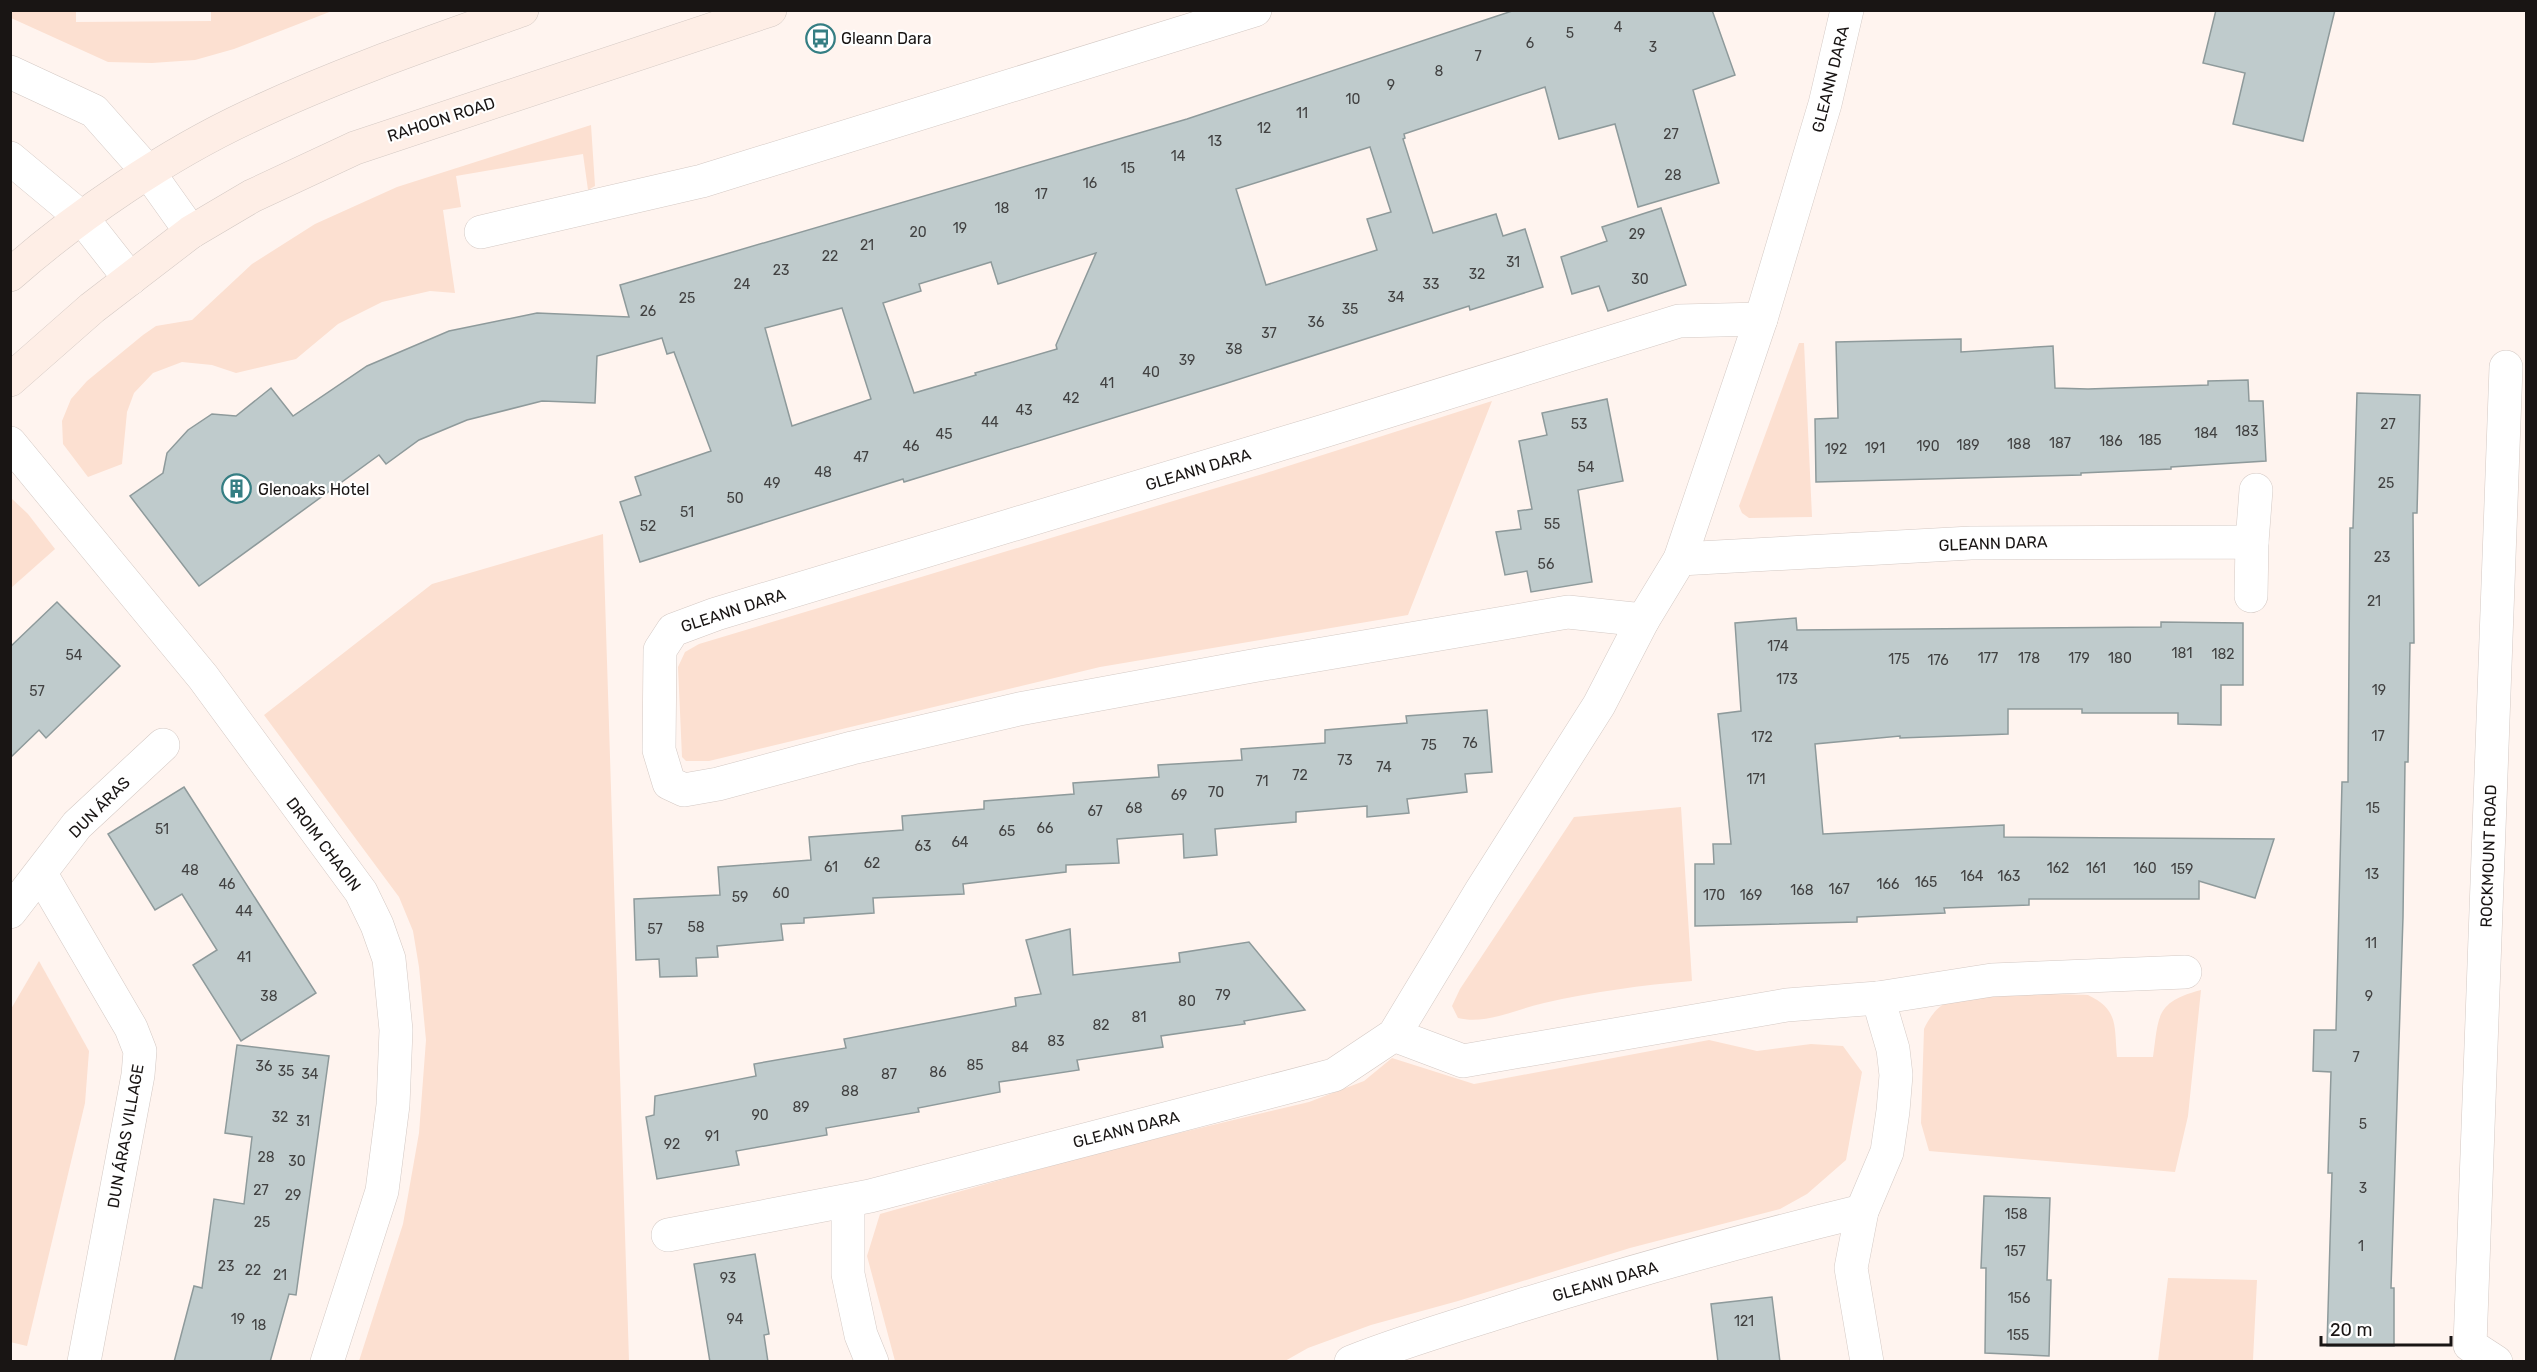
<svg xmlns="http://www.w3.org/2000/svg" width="2537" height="1372" font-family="Rubik,sans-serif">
	<rect width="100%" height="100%" fill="#fff4ef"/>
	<g fill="#fce0d1">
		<path d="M76,10V22L211,21V10L332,11L234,49L195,60L152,63L108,62L11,18V11Z"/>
		<path d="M591,125L595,186L588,190L583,154L456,176L461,207L443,210L455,293L430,291L382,302L338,324L296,359L236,373L212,365L182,362L153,373L134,393L127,412L122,464L88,477L63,444L62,421L71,399L87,381L143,335L156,326L192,320L252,264L315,224L397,187Z"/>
		<path d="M1799,343H1804L1812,517L1749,518L1742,513L1739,506Z"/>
		<path d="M1492,401L1408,615L1100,667L709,761H686L682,757L678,667L685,652L699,644L1266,473Z"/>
		<path d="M11,498L28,514L55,549L11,588Z"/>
		<path d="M603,534L629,1361H359L403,1224L419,1133L426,1040L419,967L413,931L399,897L264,715L432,584Z"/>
		<path d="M1681,807L1692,981C1642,985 1592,992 1544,1003C1517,1009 1486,1025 1458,1018L1452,1006L1460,989L1574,817Z"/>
		<path d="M39,961L89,1051L85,1103L27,1346L10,1342L11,1009Z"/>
		<path d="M2201,990L2188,1116L2175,1172L1929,1151L1921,1123L1924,1029C1928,1020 1936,1008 1944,1004C1969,991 2057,994 2088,995C2119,1010 2114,1025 2117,1057H2153C2159,1016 2155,1002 2201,990Z"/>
		<path d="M1709,1040L1757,1051L1811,1044L1843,1046L1862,1072L1846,1160L1807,1194L1780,1209L1630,1248L1458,1301L1371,1325L1308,1348L1285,1361H895L867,1256L880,1214L1100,1152L1309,1102L1364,1081L1392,1058L1474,1084Z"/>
		<path d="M2168,1278L2257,1280L2253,1360L2259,1361H2158Z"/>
	</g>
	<g fill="#bfcbcc" stroke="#8e9a9b" stroke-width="1.5" fill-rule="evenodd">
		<path d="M1515,10H1712L1735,75L1693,90L1719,183L1638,207L1615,124L1559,139L1545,87L1404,134L1405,138L1403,139L1433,233L1496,214L1503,236L1525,229L1543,287L1470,310L1469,306L1224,384L904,482L903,479L640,562L620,502L641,495L635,477L711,451L674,352L667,354L662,338L597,356L595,403L542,401L467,420L419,440L386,464L379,455L199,586L130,496L163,473L167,453L188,430L212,414L236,416L271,388L293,416L367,366L449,331L537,313L629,317L620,285L1187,119ZM1370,147L1391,212L1367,219L1377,250L1266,285L1236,189ZM1096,253L1056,345L1057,349L975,373L976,375L914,393L883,303L921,291L919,284L991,262L998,284ZM842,308L871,399L792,426L765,328Z"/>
		<path d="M2216,10H2335L2303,141L2233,124L2245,73L2203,63Z"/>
		<path d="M1661,208L1686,285L1608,311L1599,286L1572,294L1561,257L1607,241L1602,227Z"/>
		<path d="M1961,339V352L2053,346L2055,388L2088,389L2208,385V381L2248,380L2249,401H2263L2266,461L2171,467V469L2081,473V475L1816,482L1815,419L1838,418L1836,342Z"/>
		<path d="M2357,393L2420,395L2417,513H2413L2414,643H2410L2408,762H2405L2403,917L2391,1288H2394V1346H2327L2332,1173H2328L2331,1072L2313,1071L2314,1030H2336L2342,782H2348L2350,528H2353Z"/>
		<path d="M1607,399L1623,481L1578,490L1592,582L1531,592L1527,571L1505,575L1496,532L1521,529L1518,511L1532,509L1519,441L1547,435L1542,413Z"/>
		<path d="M57,602L120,666L46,738L39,730L10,758V647Z"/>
		<path d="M1796,618L1797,630L2161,627V622L2243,623V685H2221V725L2178,724V713H2082V709H2008V734L1900,738V736L1815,744L1823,834L2004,825V837L2274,839L2255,898L2199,881V899H2029V905L1944,908L1945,913L1857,917V922L1695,926V864H1714L1713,844H1731L1718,714L1741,711L1735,623Z"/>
		<path d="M1487,710L1492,772L1465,774L1467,792L1407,799L1409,813L1367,817V806L1296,812V822L1215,829L1217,855L1184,858L1183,834L1117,839L1119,863L1066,865V872L963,884L964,894L873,898L874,913L804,918V923L781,924L783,940L717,946L718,957L696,958L697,976L660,977L659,959L636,960L634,899L720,895L718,867L811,860L809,837L903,830L902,816L984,809V801L1074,794L1073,783L1159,777L1158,765L1242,760L1241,749L1325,743V730L1407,723L1406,716Z"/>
		<path d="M184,787L316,993L241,1041L193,965L217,950L182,894L155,910L108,834Z"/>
		<path d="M1070,929L1073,975L1180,962L1179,953L1249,942L1305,1010L1244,1021L1245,1024L1161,1036L1163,1047L1077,1060L1079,1070L999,1082L1000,1092L918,1108L919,1112L826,1128L827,1135L736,1151L739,1165L657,1179L646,1117L654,1115L655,1096L756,1076L754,1064L846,1048L844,1039L1016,1006L1015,998L1041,994L1026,940Z"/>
		<path d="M237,1045L329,1056L296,1295L289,1294L270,1362H174L194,1286L202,1288L214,1199L244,1204L252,1137L225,1133Z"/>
		<path d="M1984,1196L2050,1198L2047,1280H2051L2049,1356L1985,1353L1986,1268H1981Z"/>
		<path d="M755,1254L769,1334L764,1335L768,1362H710L694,1264Z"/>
		<path d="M1772,1297L1780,1362H1718L1711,1304Z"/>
	</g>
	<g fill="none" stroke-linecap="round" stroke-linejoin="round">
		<defs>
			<g id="minor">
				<path d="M481,232L702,181L1255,10"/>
				<path d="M10,443L203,677L361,892L377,925L389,959L396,1030L393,1105L382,1191L327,1362"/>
				<path d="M2252,542L2256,490"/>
				<path d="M1680,559L1971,543L2252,542L2251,596"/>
				<path d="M1643,620L1568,612L1252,666L1019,709L852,748L718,784L684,790L669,783L659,750L660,650L673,630L716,614L1324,431L1679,321L1761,319"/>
				<path d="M41,874L131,1028L140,1051L138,1075L84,1362"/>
				<path d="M10,912L77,825L163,745"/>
				<path d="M1394,1035L1463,1061L1787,1005L1878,998L1992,980L2185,972"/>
				<path d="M848,1201V1274L861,1335L872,1362"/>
				<path d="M668,1235L870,1196L1334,1075L1394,1035L1481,891L1599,705L1643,620L1680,559L1761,319L1825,104L1847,10"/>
				<path d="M1351,1362C1406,1340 1463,1324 1519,1306C1633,1271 1747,1239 1862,1211"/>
				<path d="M1867,1362L1851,1268L1862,1211L1887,1152L1893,1111L1896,1075L1893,1049L1878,998"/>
				<path d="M2496,1362L2470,1345L2506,367"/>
			</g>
			<g id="tertiary">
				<path d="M10,72L94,111L149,173L191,232"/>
				<path d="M10,158L82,218L130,279"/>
			</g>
			<g id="secondary">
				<path d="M10,275C78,215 168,154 250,116C336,75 432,42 522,10"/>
				<path d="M10,380L92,308L191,232L252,196L355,148L770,10"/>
			</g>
		</defs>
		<use href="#minor" stroke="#d4c9c4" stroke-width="34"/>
		<use href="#tertiary" stroke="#d4c9c4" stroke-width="34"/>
		<use href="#secondary" stroke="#d4c9c4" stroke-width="34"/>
		<use href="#minor" stroke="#fff" stroke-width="33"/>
		<use href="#tertiary" stroke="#fff" stroke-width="33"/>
		<use href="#secondary" stroke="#feeee6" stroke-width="33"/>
	</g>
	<defs>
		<symbol id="bus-ring" viewBox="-11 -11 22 22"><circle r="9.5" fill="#fff" stroke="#357e83" stroke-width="1.5"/><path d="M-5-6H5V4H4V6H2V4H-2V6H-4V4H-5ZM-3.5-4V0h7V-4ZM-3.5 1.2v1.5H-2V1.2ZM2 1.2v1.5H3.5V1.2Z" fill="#357e83"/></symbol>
		<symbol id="building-ring" viewBox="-11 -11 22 22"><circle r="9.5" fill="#fff" stroke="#357e83" stroke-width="1.5"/><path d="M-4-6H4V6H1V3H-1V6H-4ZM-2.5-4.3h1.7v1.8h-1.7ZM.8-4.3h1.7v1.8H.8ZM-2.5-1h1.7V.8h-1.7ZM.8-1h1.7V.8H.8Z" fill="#357e83"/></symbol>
	</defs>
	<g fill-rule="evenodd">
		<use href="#bus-ring" x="804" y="22" width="33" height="33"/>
		<use href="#building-ring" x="220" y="472" width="33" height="33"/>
	</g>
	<g text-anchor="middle" stroke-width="4.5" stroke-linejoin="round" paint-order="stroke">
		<g font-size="14" fill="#424242">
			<text x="1618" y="32">4</text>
			<text x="1570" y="38">5</text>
			<text x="1530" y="48">6</text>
			<text x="1653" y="52">3</text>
			<text x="1478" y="61">7</text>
			<text x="1439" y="76">8</text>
			<text x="1391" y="90">9</text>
			<text x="1353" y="104">10</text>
			<text x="1302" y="118">11</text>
			<text x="1264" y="133">12</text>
			<text x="1671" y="139">27</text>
			<text x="1215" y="146">13</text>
			<text x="1178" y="161">14</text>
			<text x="1128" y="173">15</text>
			<text x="1673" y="180">28</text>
			<text x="1090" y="188">16</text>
			<text x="1041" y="199">17</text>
			<text x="1002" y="213">18</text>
			<text x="960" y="233">19</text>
			<text x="918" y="237">20</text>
			<text x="1637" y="239">29</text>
			<text x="867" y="250">21</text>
			<text x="830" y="261">22</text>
			<text x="1513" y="267">31</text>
			<text x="781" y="275">23</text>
			<text x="1477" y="279">32</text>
			<text x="1640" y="284">30</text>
			<text x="742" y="289">24</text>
			<text x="1431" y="289">33</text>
			<text x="1396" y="302">34</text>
			<text x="687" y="303">25</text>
			<text x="1350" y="314">35</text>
			<text x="648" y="316">26</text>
			<text x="1316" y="327">36</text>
			<text x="1269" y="338">37</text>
			<text x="1234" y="354">38</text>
			<text x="1187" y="365">39</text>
			<text x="1151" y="377">40</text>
			<text x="1107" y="388">41</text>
			<text x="1071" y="403">42</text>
			<text x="1024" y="415">43</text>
			<text x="990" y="427">44</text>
			<text x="1579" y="429">53</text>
			<text x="2388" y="429">27</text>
			<text x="2247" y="436">183</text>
			<text x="2206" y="438">184</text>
			<text x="944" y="439">45</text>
			<text x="2150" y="445">185</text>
			<text x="2111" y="446">186</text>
			<text x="2060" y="448">187</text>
			<text x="2019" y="449">188</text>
			<text x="1968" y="450">189</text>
			<text x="911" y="451">46</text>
			<text x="1928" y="451">190</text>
			<text x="1875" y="453">191</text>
			<text x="1836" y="454">192</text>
			<text x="861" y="462">47</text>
			<text x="1586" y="472">54</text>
			<text x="823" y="477">48</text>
			<text x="772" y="488">49</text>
			<text x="2386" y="488">25</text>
			<text x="735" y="503">50</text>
			<text x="687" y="517">51</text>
			<text x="1552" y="529">55</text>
			<text x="648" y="531">52</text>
			<text x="2382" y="562">23</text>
			<text x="1546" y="569">56</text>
			<text x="2374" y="606">21</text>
			<text x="1778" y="651">174</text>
			<text x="2182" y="658">181</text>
			<text x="2223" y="659">182</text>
			<text x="74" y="660">54</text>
			<text x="1988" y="663">177</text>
			<text x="2029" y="663">178</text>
			<text x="2079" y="663">179</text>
			<text x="2120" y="663">180</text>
			<text x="1899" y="664">175</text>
			<text x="1938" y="665">176</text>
			<text x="1787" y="684">173</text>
			<text x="2379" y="695">19</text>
			<text x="37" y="696">57</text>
			<text x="2378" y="741">17</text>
			<text x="1762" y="742">172</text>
			<text x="1470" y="748">76</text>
			<text x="1429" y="750">75</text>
			<text x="1345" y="765">73</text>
			<text x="1384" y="772">74</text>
			<text x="1300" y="780">72</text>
			<text x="1756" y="784">171</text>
			<text x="1262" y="786">71</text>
			<text x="1216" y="797">70</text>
			<text x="1179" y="800">69</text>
			<text x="1134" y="813">68</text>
			<text x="2373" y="813">15</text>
			<text x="1095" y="816">67</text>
			<text x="1045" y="833">66</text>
			<text x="162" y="834">51</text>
			<text x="1007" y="836">65</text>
			<text x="960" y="847">64</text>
			<text x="923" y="851">63</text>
			<text x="872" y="868">62</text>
			<text x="831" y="872">61</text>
			<text x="2058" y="873">162</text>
			<text x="2096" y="873">161</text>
			<text x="2145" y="873">160</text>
			<text x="2182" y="874">159</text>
			<text x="190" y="875">48</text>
			<text x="2372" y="879">13</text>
			<text x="1972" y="881">164</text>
			<text x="2009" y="881">163</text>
			<text x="1926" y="887">165</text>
			<text x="227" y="889">46</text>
			<text x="1888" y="889">166</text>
			<text x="1839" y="894">167</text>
			<text x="1802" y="895">168</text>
			<text x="781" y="898">60</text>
			<text x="1714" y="900">170</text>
			<text x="1751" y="900">169</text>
			<text x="740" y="902">59</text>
			<text x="244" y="916">44</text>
			<text x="696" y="932">58</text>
			<text x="655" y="934">57</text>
			<text x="2371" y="948">11</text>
			<text x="244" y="962">41</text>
			<text x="1223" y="1000">79</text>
			<text x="269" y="1001">38</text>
			<text x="2369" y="1001">9</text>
			<text x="1187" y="1006">80</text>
			<text x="1139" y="1022">81</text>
			<text x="1101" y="1030">82</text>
			<text x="1056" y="1046">83</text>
			<text x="1020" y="1052">84</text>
			<text x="2356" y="1062">7</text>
			<text x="975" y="1070">85</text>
			<text x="264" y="1071">36</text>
			<text x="286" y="1076">35</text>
			<text x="938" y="1077">86</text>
			<text x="310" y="1079">34</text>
			<text x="889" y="1079">87</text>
			<text x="850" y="1096">88</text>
			<text x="801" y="1112">89</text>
			<text x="760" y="1120">90</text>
			<text x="280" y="1122">32</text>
			<text x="303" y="1126">31</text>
			<text x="2363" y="1129">5</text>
			<text x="712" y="1141">91</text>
			<text x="672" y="1149">92</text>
			<text x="266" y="1162">28</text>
			<text x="297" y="1166">30</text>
			<text x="2363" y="1193">3</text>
			<text x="261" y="1195">27</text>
			<text x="293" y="1200">29</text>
			<text x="2016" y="1219">158</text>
			<text x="262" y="1227">25</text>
			<text x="2361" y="1251">1</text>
			<text x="2015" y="1256">157</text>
			<text x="226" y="1271">23</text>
			<text x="253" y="1275">22</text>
			<text x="280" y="1280">21</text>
			<text x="728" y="1283">93</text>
			<text x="2019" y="1303">156</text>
			<text x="238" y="1324">19</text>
			<text x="735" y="1324">94</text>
			<text x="1744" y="1326">121</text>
			<text x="259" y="1330">18</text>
			<text x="2018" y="1340">155</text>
		</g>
		<g font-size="16" fill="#191514" stroke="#fff" text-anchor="start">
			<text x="841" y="44">Gleann Dara</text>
			<text x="258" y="495">Glenoaks Hotel</text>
		</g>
		<g font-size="16" fill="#191514" stroke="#fff">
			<text transform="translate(1830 79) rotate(-76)" y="6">GLEANN DARA</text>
			<text transform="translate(441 119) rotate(-18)" y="6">RAHOON ROAD</text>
			<text transform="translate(1198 469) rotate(-17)" y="6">GLEANN DARA</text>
			<text transform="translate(1993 543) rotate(-2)" y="6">GLEANN DARA</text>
			<text transform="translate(733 610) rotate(-18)" y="6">GLEANN DARA</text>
			<text transform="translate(99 807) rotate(-45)" y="6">DUN ÁRAS</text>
			<text transform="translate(324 844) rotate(53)" y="6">DROIM CHAOIN</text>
			<text transform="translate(2488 856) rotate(-88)" y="6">ROCKMOUNT ROAD</text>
			<text transform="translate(1126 1129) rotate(-14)" y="6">GLEANN DARA</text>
			<text transform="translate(125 1136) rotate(-80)" y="6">DUN ÁRAS VILLAGE</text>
			<text transform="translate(1605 1281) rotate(-16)" y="6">GLEANN DARA</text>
		</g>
	</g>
	<rect width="2537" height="1372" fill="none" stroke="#191514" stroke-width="24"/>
	<path d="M2321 1336v9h130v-9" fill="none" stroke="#191514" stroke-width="3"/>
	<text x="2330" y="1336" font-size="18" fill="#191514" stroke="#ffffff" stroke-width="4.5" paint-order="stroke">20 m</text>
</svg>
